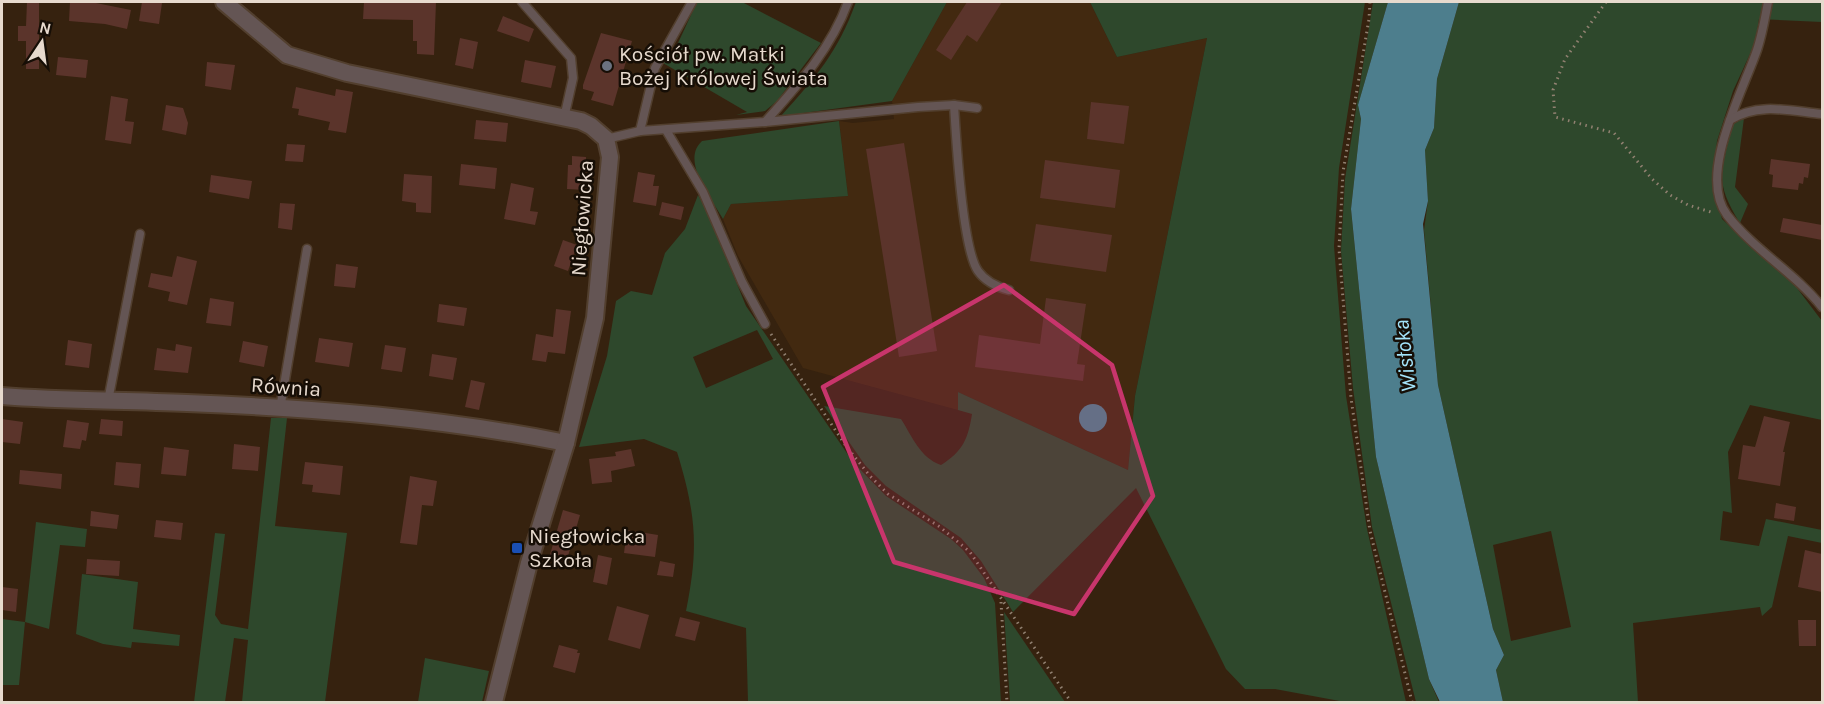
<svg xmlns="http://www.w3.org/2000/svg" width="1824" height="704" font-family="Karla,sans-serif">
	<rect width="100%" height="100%" fill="#36220f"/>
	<path fill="#422910" d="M947,2H1090L1117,57L1207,38L1135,396L1128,470L958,392V410L803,368L738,256L723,219L731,204L848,196L839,121L853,123L894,119L892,101Z"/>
	<g fill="#2e482c" fill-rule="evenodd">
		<path d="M697,2H742L821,43L777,101L765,111L736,115L747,112L663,63L678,43Z"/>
		<path d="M856,2H947L892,101L781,116C816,77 838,52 856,2Z"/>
		<path d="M1090,2H1365L1339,168L1334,246L1346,396L1367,529L1406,702H1345L1275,689H1245L1226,669L1136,488L1013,612L981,561L961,538L886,486L865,465L824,406L901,419C912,436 920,458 941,465C963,451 968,439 972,414L958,410V392L1128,470L1135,396L1207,38L1117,57Z"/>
		<path d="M1373,2H1388L1358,105L1361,119L1351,209L1376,457L1429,679L1439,702H1416L1372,527L1353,388L1341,251L1345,179Z"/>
		<path d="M1459,2H1822V22L1759,19L1755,43L1733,91L1717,141L1713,180L1722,219L1797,288L1822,321V420L1750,405L1728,452L1732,513L1723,511L1720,540L1759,546L1766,519L1822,530V543L1788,536L1772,607L1762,616L1760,607L1633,623L1638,702H1503L1496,670L1504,655L1493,629L1438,385L1424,230L1428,201L1425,150L1434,128L1437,79ZM1551,531L1571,627L1511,641L1493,545Z"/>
		<path d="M1744,118L1735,187L1748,204L1740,223C1713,179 1722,173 1732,125Z"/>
		<path d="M839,121L848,196L731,204L723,219C712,199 680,161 702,141Z"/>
		<path d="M698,195L708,213L746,306L853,462L886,496L951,539L963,550L984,578L995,603L1001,702H748L746,628L686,611C699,547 696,514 677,452L644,439L579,447L607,356L616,301L631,291L652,295L665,253L685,229ZM757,330L773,359L706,388L693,357Z"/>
		<path d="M271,418H287L275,526L347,533L325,702H242L248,640L234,638L225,702H194L215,533L225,534L215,615L221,624L248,629Z"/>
		<path d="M36,522L87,529L85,547L60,545L49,629L25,622L19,685H2V619L25,622Z"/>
		<path d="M82,574L138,582L133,629L180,635L179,646L132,642L131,648L103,644L76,634Z"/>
		<path d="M1004,612L1065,702H1010Z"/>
		<path d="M425,658L489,671L482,702H418Z"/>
	</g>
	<g fill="#4d7e8d">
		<path d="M1388,2H1459L1437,79L1434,128L1425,150L1428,201L1423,224L1438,385L1493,629L1504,655L1496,670L1503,702H1440L1429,679L1376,457L1351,209L1361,119L1358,105Z"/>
		<circle cx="1093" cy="418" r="14"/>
	</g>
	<g fill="#5b342b">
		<path d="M27,2H39V69H26V41H18V26H26Z"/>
		<path d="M70,2H91L131,10L127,29L105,24L69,21Z"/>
		<path d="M142,2L162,3L159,24L139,21Z"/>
		<path d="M364,2H436L434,55L417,54V41H413V20L363,19Z"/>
		<path d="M967,2H1002L977,42L967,35L951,60L936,50Z"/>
		<path d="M503,16L534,29L529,42L497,31Z"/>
		<path d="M601,33L632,41L613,106L591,100L594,92L583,89V85Z"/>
		<path d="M460,38L478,42L473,69L455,65Z"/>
		<path d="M58,57L88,60L86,78L56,75Z"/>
		<path d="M525,60L556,66L551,88L521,82Z"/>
		<path d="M207,62L235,65L231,90L205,86Z"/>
		<path d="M296,87L335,96L336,89L353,92L346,133L328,130L330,122L298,115L299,109L292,108Z"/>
		<path d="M111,96L128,99L125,121L134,122L131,144L105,140Z"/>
		<path d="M1091,102L1129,106L1124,144L1087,139Z"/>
		<path d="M166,105L183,108L188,123L186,135L162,130Z"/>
		<path d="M476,120L508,123L506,142L474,139Z"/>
		<path d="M904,143L937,351L899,357L866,149Z"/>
		<path d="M287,144L305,145L303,162L285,161Z"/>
		<path d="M572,156L586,157L585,190L567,189L568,165H572Z"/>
		<path d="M1771,159L1810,164L1808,178L1804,177L1803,184L1799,183L1798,190L1772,187L1773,175L1769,174Z"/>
		<path d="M1045,160L1120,170L1115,208L1040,198Z"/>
		<path d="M461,164L497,168L495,189L459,185Z"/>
		<path d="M638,172L655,175L653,186H659L656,206L633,202Z"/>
		<path d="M404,174L432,176L431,213L416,212V203L402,201Z"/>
		<path d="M211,175L252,181L249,199L209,192Z"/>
		<path d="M511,183L534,188L530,211L538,212L535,225L504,219Z"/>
		<path d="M662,202L684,207L681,220L659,215Z"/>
		<path d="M280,203L295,204L292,230L278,228Z"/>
		<path d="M1783,218L1822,225V240L1780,232Z"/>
		<path d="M1036,224L1112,235L1106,272L1030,261Z"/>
		<path d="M563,240L577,245L568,271L554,266Z"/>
		<path d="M177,256L197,261L187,305L168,301L170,292L148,287L151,273L172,277Z"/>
		<path d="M336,264L358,267L355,288L334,286Z"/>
		<path d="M210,298L234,302L231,326L206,323Z"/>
		<path d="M1046,298L1086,304L1077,364L1085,365L1083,381L975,367L979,335L1040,344Z"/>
		<path d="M439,304L467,308L464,326L437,322Z"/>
		<path d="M556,309L571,311L565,354L548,352L546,362L532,360L536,334L553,337Z"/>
		<path d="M319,338L353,343L349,367L315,362Z"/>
		<path d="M68,340L92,344L89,368L65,365Z"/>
		<path d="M243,341L268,346L264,367L239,362Z"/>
		<path d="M176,344L192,347L188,373L154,370L157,348L175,351Z"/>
		<path d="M385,345L406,348L402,372L381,369Z"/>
		<path d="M432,354L457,358L453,380L429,376Z"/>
		<path d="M471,380L485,383L479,410L465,407Z"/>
		<path d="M1764,416L1790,422L1783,452H1785L1780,486L1738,479L1743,445L1755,447Z"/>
		<path d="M2,419L23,422L20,444L2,442Z"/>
		<path d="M101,419L123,421L122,436L99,434Z"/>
		<path d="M67,420L89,423L86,441L82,440L80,449L63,447Z"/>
		<path d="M234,444L260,447L258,471L232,469Z"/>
		<path d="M164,447L189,450L186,476L161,474Z"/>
		<path d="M631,449L635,466L611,471L612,482L592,484L589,459L616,456L615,452Z"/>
		<path d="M116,462L141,464L139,488L114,485Z"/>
		<path d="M305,462L343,466L340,495L312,492L313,485L302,484Z"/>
		<path d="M20,470L62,474L61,489L19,484Z"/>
		<path d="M410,476L437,481L433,506L422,505L417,545L400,543Z"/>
		<path d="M1776,503L1796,507L1794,521L1774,518Z"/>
		<path d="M563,510L580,515L566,563L549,558Z"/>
		<path d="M91,511L119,515L117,529L90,526Z"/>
		<path d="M156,520L183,523L181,540L154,537Z"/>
		<path d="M627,530L658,535L655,557L624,553Z"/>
		<path d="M1805,550L1822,554V592L1798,587Z"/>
		<path d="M598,555L612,558L607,585L593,582Z"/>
		<path d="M87,559L120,561L119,576L86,574Z"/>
		<path d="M660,561L675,564L673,577L657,575Z"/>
		<path d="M2,587L18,589L16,612L2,610Z"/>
		<path d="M617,606L649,615L640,649L608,640Z"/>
		<path d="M680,617L700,622L695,641L675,636Z"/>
		<path d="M1798,620H1816V646H1799Z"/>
		<path d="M559,645L578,650L577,653H580L575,673L553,667Z"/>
	</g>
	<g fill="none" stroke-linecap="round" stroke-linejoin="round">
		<defs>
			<g id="service">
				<path d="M522,2L571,58L573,78L564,118"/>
				<path d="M1768,2C1765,18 1762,35 1757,50C1743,91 1697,175 1727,215C1754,250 1795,273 1822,307"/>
				<path d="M954,105C956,137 962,248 978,271C985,281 997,287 1009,290"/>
				<path d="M1730,120C1758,102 1791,111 1822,114"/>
				<path d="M765,122L918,107L954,105L977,108"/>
				<path d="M666,130L703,192L742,282L765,324"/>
				<path d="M640,131L655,68L692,2"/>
				<path d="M606,139L640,131L765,122C798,85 831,49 848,2"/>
				<path d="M108,401L140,234"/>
				<path d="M280,409L307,249"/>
			</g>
			<path id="minor" d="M2,396C63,401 125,400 187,403C314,408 441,418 566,443"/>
			<path id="tertiary" d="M224,2L287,55L347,73L581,121L591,126L606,139L610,157L595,318L566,443L529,563L494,702"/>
		</defs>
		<use href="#service" stroke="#523f2e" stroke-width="11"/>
		<use href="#minor" stroke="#523f2e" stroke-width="20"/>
		<use href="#tertiary" stroke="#523f2e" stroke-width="20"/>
		<g stroke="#918171" stroke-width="3" stroke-dasharray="1.5 4.5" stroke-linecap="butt">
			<path d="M1370,2L1369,19L1343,172L1339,249L1351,398L1370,531L1412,702"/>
			<path d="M1606,2L1565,59L1553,90L1555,117L1614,133L1652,179L1670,195L1688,205L1714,213"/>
			<path d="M771,334L846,446L870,476L888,494L940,527L970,552L1071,702"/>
			<path d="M1001,602L1007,702"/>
		</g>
		<use href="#service" stroke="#645554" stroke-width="8"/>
		<use href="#minor" stroke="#645554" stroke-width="16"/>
		<use href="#tertiary" stroke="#645554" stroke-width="16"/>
	</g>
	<path fill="#c8356c" fill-opacity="0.2" stroke="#c8356c" stroke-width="4.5" stroke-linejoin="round" d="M1004,285L1112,365L1153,496L1074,614L894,562L823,387Z"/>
	<circle fill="#6b7280" stroke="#160e06" stroke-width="2" cx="607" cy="66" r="6"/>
	<rect fill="#1a4fb4" stroke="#160e06" stroke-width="2" x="511" y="542" width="12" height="12" rx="3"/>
	<g text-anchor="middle" stroke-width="5" stroke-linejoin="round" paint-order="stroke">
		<g font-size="21" fill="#e7dace" stroke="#160e06" text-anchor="start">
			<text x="619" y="61">Kościół pw. Matki<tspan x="619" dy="24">Bożej Królowej Świata</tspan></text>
			<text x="529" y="543">Niegłowicka<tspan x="529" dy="24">Szkoła</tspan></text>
		</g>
		<g font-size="21" fill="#e7dace" stroke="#160e06">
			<text transform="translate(582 218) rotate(-86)" y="7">Niegłowicka</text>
			<text transform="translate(286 387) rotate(4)" y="7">Równia</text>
		</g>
		<g font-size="22" font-style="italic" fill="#a4e4fa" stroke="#160e06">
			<text transform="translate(1404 356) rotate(-96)" y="8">Wisłoka</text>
		</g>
	</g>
	<rect width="1824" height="704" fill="none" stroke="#e7dace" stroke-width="6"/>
	<g transform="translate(42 42) rotate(13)" stroke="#160e06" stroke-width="4.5" paint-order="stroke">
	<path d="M0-4.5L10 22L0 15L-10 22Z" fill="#e7dace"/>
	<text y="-9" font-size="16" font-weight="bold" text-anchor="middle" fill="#e7dace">N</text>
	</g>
</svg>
